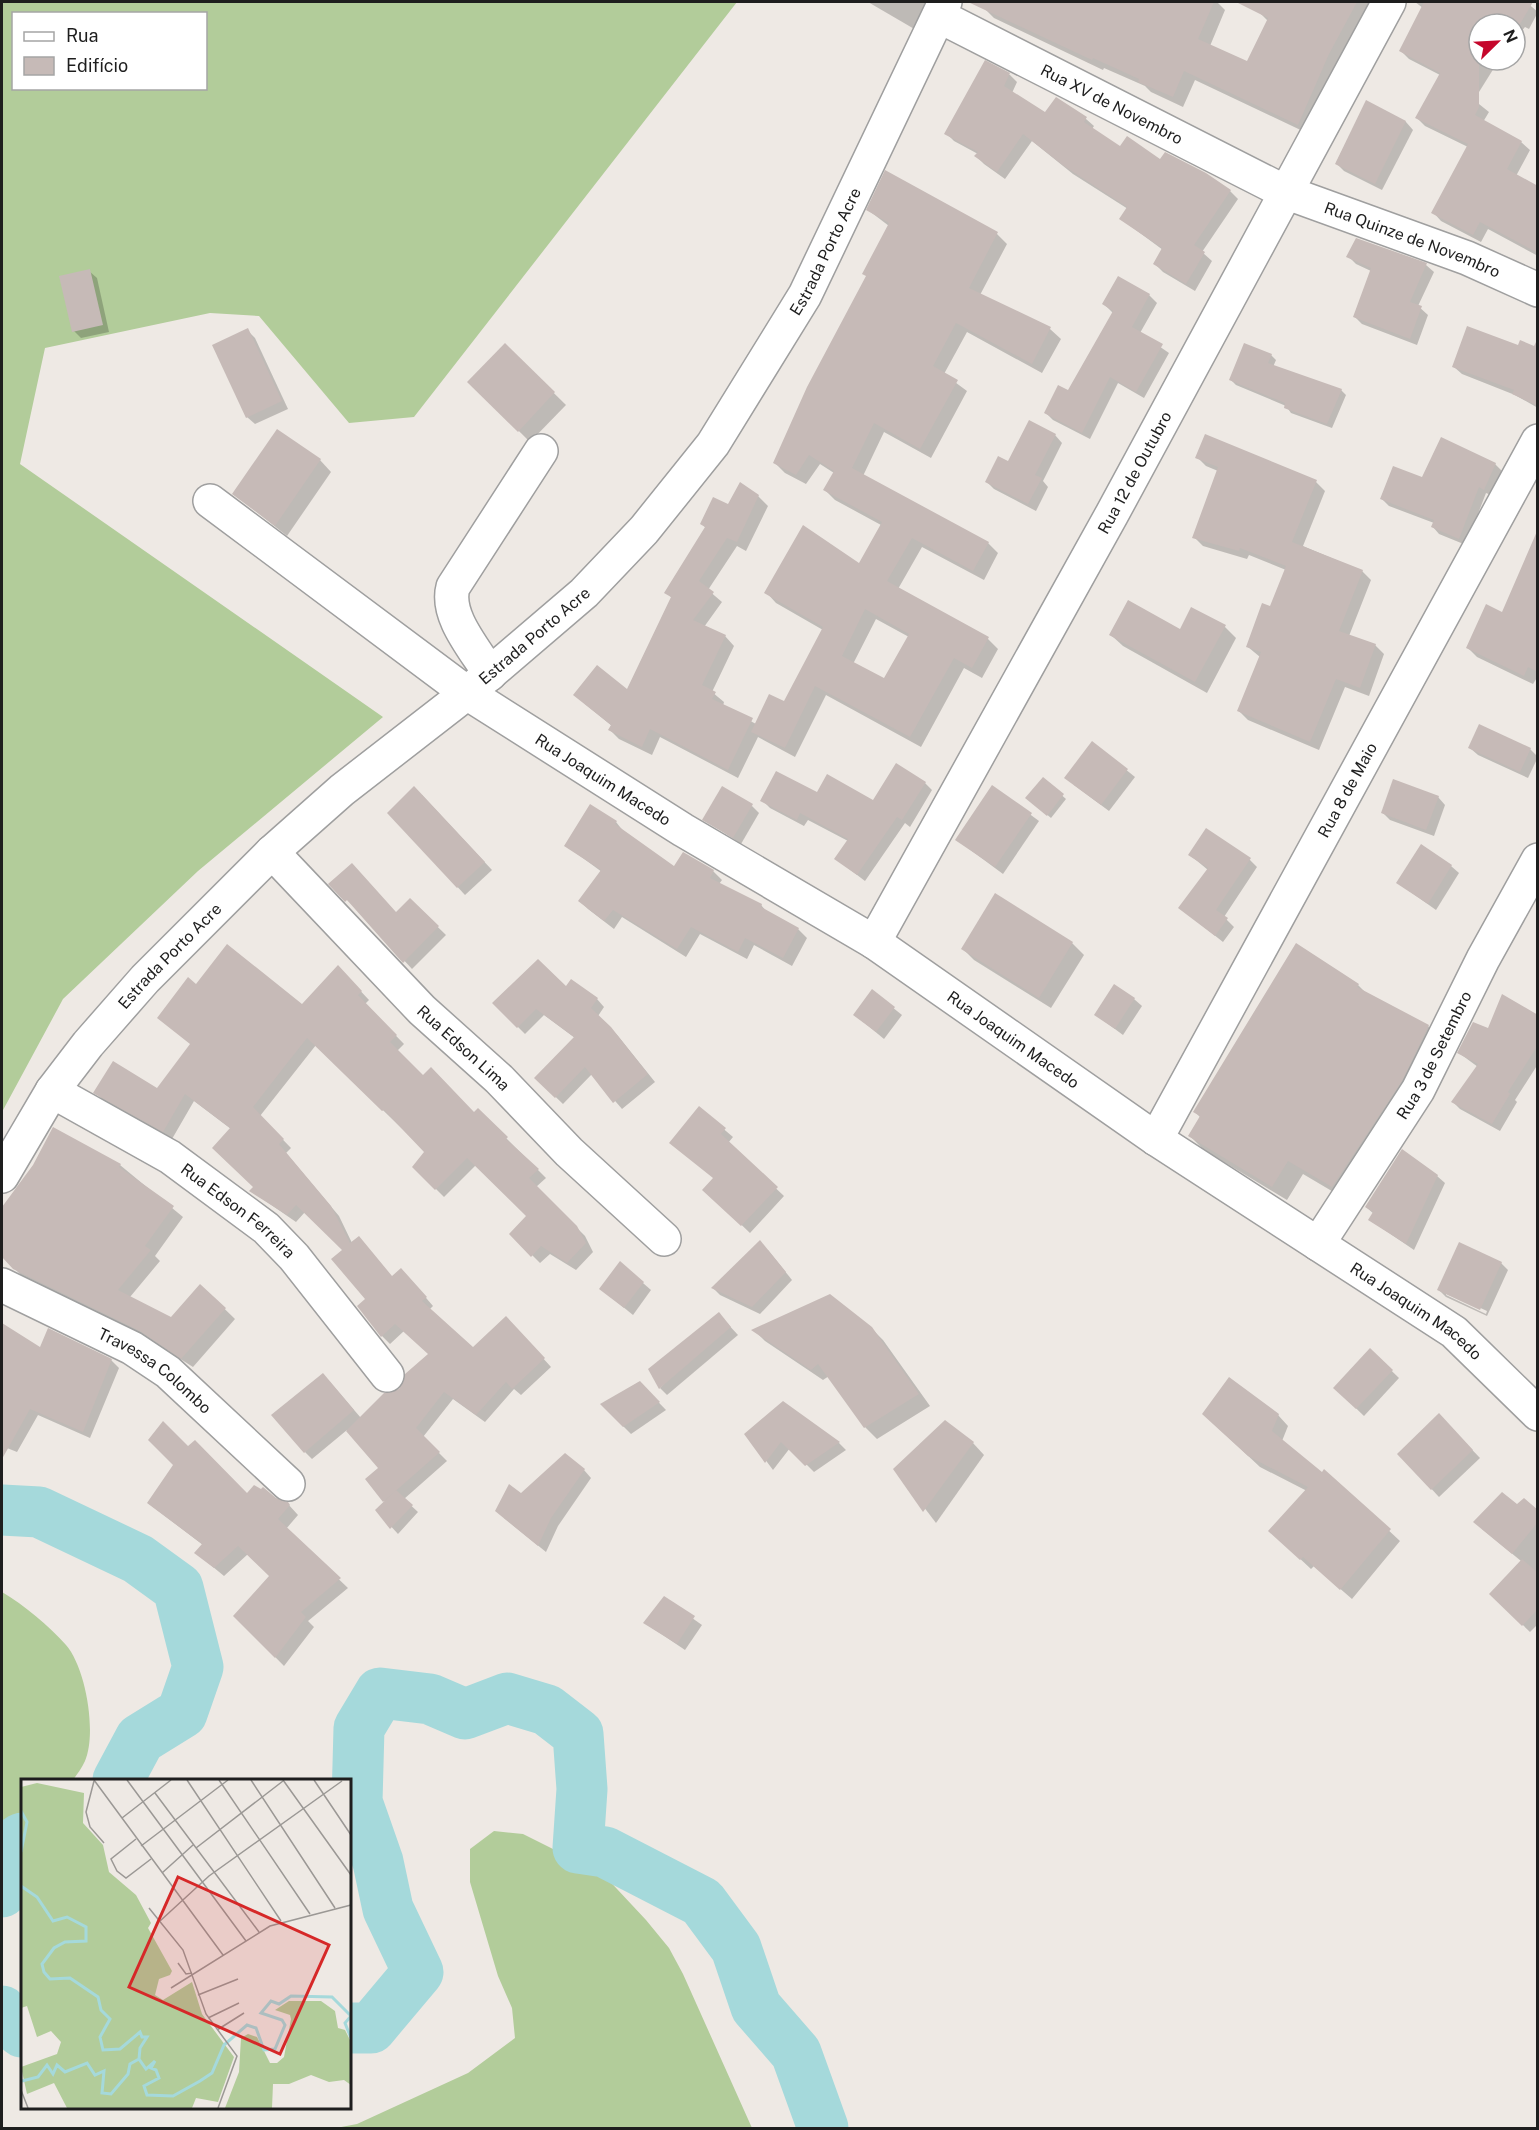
<svg xmlns="http://www.w3.org/2000/svg" width="1539" height="2130" font-family="'Public Sans',sans-serif">
	<rect width="100%" height="100%" fill="#eee9e4"/>
	<g fill="#b2cc9a" fill-rule="evenodd">
		<path d="M2,2H737L414,417L349,423L259,316L210,313L45,348L20,464L383,717L198,871L63,999L2,1112ZM14,14H206V88H14Z"/>
		<path d="M2,1592C24,1605 49,1626 66,1645C86,1668 97,1733 85,1761C82,1768 77,1774 73,1780H22V1843L2,1861Z"/>
		<path d="M494,1831L523,1834L603,1874L646,1920L669,1948L683,1974L752,2128H336L357,2124L468,2073L515,2038L512,2008L498,1976L470,1882V1849Z"/>
	</g>
	<g fill="#0003" fill-rule="evenodd">
		<path d="M868,2H933L916,30Z"/>
		<path d="M987,2H1217L1225,10L1210,46L1248,63L1268,21L1259,12L1265,2H1377L1309,134L1195,80L1183,107L1151,92L1145,86L1104,68L1103,70L994,18L984,8Z"/>
		<path d="M1415,2H1526L1538,12L1529,29L1525,27L1515,39V24H1479V60H1499L1474,100L1489,112L1483,122L1521,142L1530,150L1516,176L1538,188V256L1488,229L1481,242L1441,221L1433,212L1468,147L1425,126L1417,118L1440,75L1409,59L1401,51L1423,8Z"/>
		<path d="M985,62L1010,75L1017,82L1012,93L1045,114L1086,119L1094,126L1092,129L1121,148L1230,191L1238,199L1202,252L1212,261L1195,291L1163,272L1155,264L1163,250L1121,219L1128,209L1073,174L1032,141L1005,179L984,164L976,156L978,154L954,141L946,133Z"/>
		<path d="M1367,102L1406,122L1413,130L1382,190L1344,171L1336,163Z"/>
		<path d="M868,210L997,234L1007,244L980,295L1050,329L1061,339L1042,373L967,332L944,374L967,391L931,458L884,432L863,476L988,543L998,553L984,580L922,547L898,589L988,639L998,649L982,678L964,668L921,747L826,695L795,757L758,737L738,778L660,737L652,755L619,739L610,730L612,726L585,704L628,692L672,598L666,592L706,528L702,524L728,506L758,496L768,506L746,551L737,546L708,590L722,602L704,627L725,636L734,646L712,692L724,702L723,706L756,724L785,703L823,630L776,603L766,592L859,565L881,525L835,500L825,490L834,473L820,464L806,484L785,473L775,463L867,277L889,226ZM876,619L909,637L884,680L853,664Z"/>
		<path d="M1348,256L1426,265L1434,272L1418,306L1428,315L1417,345L1362,324L1355,317L1371,271L1356,264Z"/>
		<path d="M89,271L97,278L109,332L81,338L74,331Z"/>
		<path d="M1149,295L1157,303L1140,333L1169,353L1144,398L1118,383L1090,439L1053,420L1046,413L1068,392L1113,313L1104,304Z"/>
		<path d="M247,330L255,338L288,409L255,424L247,417Z"/>
		<path d="M505,345L566,405L530,442L469,382Z"/>
		<path d="M1519,347L1538,350V408L1515,395L1462,374L1454,367Z"/>
		<path d="M1271,355L1276,360L1273,367L1341,390L1346,395L1332,428L1291,413L1286,406L1236,385L1231,380Z"/>
		<path d="M1055,435L1062,443L1043,481L1048,487L1036,511L994,489L987,482L1009,463Z"/>
		<path d="M1206,436L1316,482L1325,491L1303,546L1362,571L1371,580L1349,636L1375,645L1384,654L1369,696L1345,687L1319,750L1248,720L1239,711L1260,657L1248,647L1271,608L1286,570L1249,555L1247,559L1203,546L1194,537L1218,471L1206,466L1197,457Z"/>
		<path d="M320,460L331,472L287,536L234,494Z"/>
		<path d="M1495,464L1502,471L1491,495L1486,493L1466,545L1439,534L1433,527L1434,523L1389,506L1382,499L1423,479Z"/>
		<path d="M1225,627L1236,638L1207,693L1123,646L1111,635Z"/>
		<path d="M1538,630V676L1533,684L1477,657L1467,647Z"/>
		<path d="M1093,743L1135,777L1109,811L1074,785Z"/>
		<path d="M1470,748L1530,749L1538,757L1528,778L1478,755Z"/>
		<path d="M1043,779L1066,799L1051,818L1031,801Z"/>
		<path d="M925,783L932,790L910,827L905,823L865,881L836,859L848,841L808,820L804,826L770,808L762,800L818,794L874,802Z"/>
		<path d="M993,787L1039,821L1003,874L957,840Z"/>
		<path d="M422,795L492,870L465,895L389,813Z"/>
		<path d="M1438,797L1445,805L1434,836L1390,820L1383,813Z"/>
		<path d="M752,806L759,813L741,844L704,819Z"/>
		<path d="M616,822L624,832L674,868L683,854L713,871L722,880L719,884L761,905L768,913L798,929L807,938L792,966L754,945L747,959L700,934L686,957L622,917L614,929L588,909L580,901L602,872L565,845Z"/>
		<path d="M1190,855L1250,860L1257,867L1224,917L1234,927L1223,942L1180,908L1208,870Z"/>
		<path d="M1451,866L1459,873L1436,910L1398,883Z"/>
		<path d="M330,884L396,914L410,900L446,935L412,969L355,907Z"/>
		<path d="M1072,943L1084,955L1051,1008L974,960L963,949Z"/>
		<path d="M338,967L369,1000L365,1004L404,1044L397,1051L423,1077L474,1114L478,1110L546,1178L536,1187L585,1236L593,1252L576,1270L550,1254L540,1263L511,1234L528,1216L476,1165L444,1197L414,1167L426,1152L316,1045L260,1116L291,1148L286,1153L339,1216L352,1243L392,1277L409,1278L433,1306L429,1310L473,1350L514,1326L551,1367L521,1395L514,1389L485,1422L453,1399L423,1437L447,1461L404,1499L418,1512L398,1534L377,1511L386,1503L367,1479L380,1468L347,1430L312,1459L305,1452L330,1382L361,1418L400,1391L430,1355L404,1331L390,1344L382,1336L344,1250L305,1212L296,1222L251,1191L255,1187L231,1129L194,1101L172,1139L103,1100L95,1092L157,1090L192,1045L196,986L302,1006Z"/>
		<path d="M1358,985L1366,993L1428,1026L1442,1041L1347,1200L1303,1174L1287,1200L1204,1150L1190,1136L1201,1118L1195,1112Z"/>
		<path d="M872,991L902,1015L884,1039L855,1015Z"/>
		<path d="M597,999L604,1007L598,1016L618,1036L655,1082L622,1109L592,1074L563,1104L536,1078L575,1038L544,1015L525,1034L494,1003Z"/>
		<path d="M1134,999L1142,1006L1123,1035L1096,1015Z"/>
		<path d="M1538,1017V1064L1515,1100L1517,1102L1500,1131L1460,1109L1453,1102L1478,1067L1459,1053L1489,1029Z"/>
		<path d="M699,1108L733,1137L728,1143L784,1196L750,1233L705,1190L715,1179Z"/>
		<path d="M120,1165L183,1217L155,1256L160,1261L130,1297L172,1319L201,1286L235,1319L193,1367L152,1341L25,1279L2,1256V1210L34,1166Z"/>
		<path d="M1437,1176L1445,1183L1414,1250L1370,1220L1374,1214L1366,1207Z"/>
		<path d="M768,1250L792,1280L760,1314L720,1295L713,1288Z"/>
		<path d="M620,1263L651,1290L633,1315L601,1289Z"/>
		<path d="M1501,1263L1508,1270L1487,1316L1446,1297L1439,1290ZM1446,1292L1487,1311L1486,1314L1446,1295Z"/>
		<path d="M726,1322L738,1335L667,1395L660,1388Z"/>
		<path d="M2,1325L40,1349L111,1360L119,1368L90,1438L38,1415L17,1452L2,1446Z"/>
		<path d="M871,1328L883,1340L930,1406L877,1439L865,1427L829,1376L823,1380L765,1341L754,1330Z"/>
		<path d="M1370,1350L1399,1378L1364,1416L1335,1388Z"/>
		<path d="M639,1382L666,1410L631,1434L602,1405Z"/>
		<path d="M783,1403L839,1443L846,1450L814,1472L790,1448L773,1470L746,1434Z"/>
		<path d="M1278,1415L1288,1426L1282,1441L1322,1474L1325,1471L1400,1541L1352,1599L1314,1566L1311,1569L1281,1541L1307,1491L1260,1467L1214,1424Z"/>
		<path d="M1439,1415L1480,1458L1439,1497L1399,1454Z"/>
		<path d="M973,1443L984,1455L936,1523L895,1469Z"/>
		<path d="M188,1448L248,1495L288,1504L298,1515L286,1529L348,1588L308,1621L314,1627L284,1666L235,1616L271,1576L248,1554L224,1576L196,1553L203,1545L148,1503Z"/>
		<path d="M584,1470L591,1478L558,1526L546,1552L504,1518L521,1494Z"/>
		<path d="M1517,1506L1538,1512V1624L1530,1632L1491,1594L1521,1561L1482,1529Z"/>
		<path d="M664,1598L702,1625L685,1650L645,1623Z"/>
	</g>
	<g fill="none" stroke-linecap="round" stroke-linejoin="round">
		<g stroke="#a5d9db" stroke-width="51">
			<path d="M2,1510L39,1512L138,1559L178,1588L198,1667L182,1713L140,1739L118,1780"/>
			<path d="M2,1851L22,1838"/>
			<path d="M2,1873V1892"/>
			<path d="M2,2011L5,2018L22,2032"/>
			<path d="M350,2028H371L418,1972L388,1909L378,1862L357,1802L359,1728L380,1693L430,1699L465,1714L507,1698L547,1710L578,1734L582,1789L578,1848L605,1852L702,1902L736,1948L756,2007L796,2053L823,2128"/>
		</g>
	</g>
	<g fill="#c6bab7" fill-rule="evenodd">
		<path d="M968,2H1214L1198,39L1247,61L1268,18L1236,2H1357L1329,54L1298,125L1184,71L1173,97L1138,82L1139,79L1093,58L1092,60Z"/>
		<path d="M1424,2H1533L1520,24H1479V107L1475,115L1522,141L1507,169L1538,186V253L1480,222L1473,235L1431,213L1468,144L1415,118L1440,73L1399,51Z"/>
		<path d="M985,60L1010,73L1004,86L1045,112L1056,97L1087,117L1084,122L1120,146L1127,136L1160,159L1165,152L1206,173L1231,190L1194,245L1205,252L1186,284L1153,264L1162,248L1119,219L1127,207L1064,166L1023,134L997,172L974,156L978,152L944,134Z"/>
		<path d="M1366,100L1406,121L1375,184L1335,164Z"/>
		<path d="M885,170L998,232L969,288L1051,327L1032,364L956,323L933,366L958,380L920,449L874,423L852,468L989,542L973,571L912,538L887,581L989,637L972,668L954,658L910,737L815,686L785,748L751,732L769,694L784,701L823,627L764,593L803,525L859,563L882,522L823,490L834,471L809,455L796,475L773,463L807,387L866,276L862,274L889,223L866,210ZM865,609L909,634L884,678L842,656Z"/>
		<path d="M1356,238L1427,263L1410,302L1422,306L1410,339L1353,317L1371,268L1346,257Z"/>
		<path d="M90,269L103,325L72,332L59,276Z"/>
		<path d="M1118,276L1150,294L1132,327L1163,344L1136,392L1110,377L1082,433L1044,413L1058,385L1068,390L1113,311L1102,304Z"/>
		<path d="M1467,326L1518,345L1520,340L1534,346L1538,338V406L1512,394L1514,390L1452,367Z"/>
		<path d="M248,328L282,401L246,418L212,345Z"/>
		<path d="M505,343L555,392L518,432L467,382Z"/>
		<path d="M1244,343L1272,354L1268,363L1342,389L1327,424L1284,408L1285,403L1229,380Z"/>
		<path d="M1029,420L1056,434L1035,475L1042,478L1028,504L985,482L998,456L1008,461Z"/>
		<path d="M277,429L321,459L275,526L232,494Z"/>
		<path d="M1205,434L1317,480L1292,542L1363,570L1339,631L1376,644L1360,688L1336,679L1310,742L1237,711L1261,652L1246,647L1262,603L1270,606L1286,566L1240,548L1239,551L1192,538L1218,467L1195,458Z"/>
		<path d="M1441,437L1496,463L1484,490L1479,487L1459,539L1431,527L1434,520L1380,499L1393,466L1422,477Z"/>
		<path d="M740,482L759,495L737,542L727,538L699,581L714,592L693,620L726,635L702,685L716,692L712,699L753,718L728,770L650,729L642,747L608,730L611,725L573,695L597,665L627,689L671,597L664,593L705,527L700,524L713,497L728,504Z"/>
		<path d="M1538,529V672L1528,667L1524,676L1466,648L1486,604L1502,612Z"/>
		<path d="M1128,600L1180,629L1191,607L1226,625L1195,682L1109,635Z"/>
		<path d="M1479,724L1531,748L1520,772L1468,748Z"/>
		<path d="M1092,741L1128,769L1101,805L1064,778Z"/>
		<path d="M896,763L926,782L902,820L897,817L857,875L834,859L848,839L800,813L797,820L760,801L776,771L817,792L827,774L873,800Z"/>
		<path d="M1043,777L1064,794L1047,816L1025,798Z"/>
		<path d="M1393,779L1439,796L1426,830L1381,813Z"/>
		<path d="M992,785L1032,813L995,867L955,840Z"/>
		<path d="M414,786L485,862L457,888L387,813Z"/>
		<path d="M722,786L753,804L733,838L702,820Z"/>
		<path d="M590,804L617,821L615,824L674,866L683,852L714,870L710,878L762,904L761,907L799,928L783,958L745,938L738,952L691,927L677,949L613,910L604,921L578,901L601,870L564,846Z"/>
		<path d="M1206,828L1251,858L1216,910L1228,918L1215,936L1178,908L1208,868L1188,855Z"/>
		<path d="M1421,844L1452,865L1428,904L1396,883Z"/>
		<path d="M352,863L396,912L410,898L439,926L403,963L347,900L345,902L328,884Z"/>
		<path d="M995,893L1073,942L1039,998L961,949Z"/>
		<path d="M1296,943L1359,984L1357,987L1429,1025L1402,1081L1332,1187L1288,1161L1272,1187L1188,1136L1200,1116L1193,1112Z"/>
		<path d="M227,944L302,1004L338,965L362,991L358,995L397,1035L390,1042L423,1075L431,1067L474,1112L478,1108L508,1137L506,1139L539,1169L529,1178L577,1226L586,1243L567,1263L541,1246L531,1257L509,1234L526,1216L467,1158L435,1190L412,1167L424,1152L384,1110L382,1111L307,1038L284,1067L253,1107L284,1139L279,1144L331,1206L350,1243L359,1236L392,1276L401,1268L427,1297L422,1301L473,1347L506,1316L545,1358L512,1389L506,1382L476,1415L444,1392L416,1428L440,1452L383,1502L365,1479L378,1468L346,1431L384,1393L399,1389L405,1374L428,1354L395,1324L381,1337L357,1306L365,1299L331,1259L342,1250L296,1205L287,1215L249,1191L253,1187L212,1148L230,1128L185,1094L163,1132L93,1093L113,1061L157,1088L190,1044L157,1018L188,977L196,984Z"/>
		<path d="M538,959L566,986L571,979L598,998L591,1008L611,1027L648,1074L613,1103L585,1067L555,1098L534,1078L574,1037L536,1009L517,1028L492,1003Z"/>
		<path d="M1114,984L1135,998L1115,1029L1094,1015Z"/>
		<path d="M872,989L895,1007L876,1032L853,1015Z"/>
		<path d="M1502,994L1538,1015V1045L1508,1092L1510,1094L1492,1124L1451,1102L1478,1064L1457,1053L1473,1022L1488,1028Z"/>
		<path d="M699,1106L726,1128L721,1134L778,1187L741,1226L702,1190L713,1178L669,1143Z"/>
		<path d="M53,1127L121,1164L119,1167L174,1206L145,1246L151,1250L118,1290L171,1317L200,1284L226,1308L181,1359L140,1331L13,1269L2,1257V1207L33,1165Z"/>
		<path d="M1402,1149L1438,1175L1406,1244L1368,1220L1373,1212L1365,1207Z"/>
		<path d="M760,1240L786,1272L752,1307L711,1288Z"/>
		<path d="M1459,1242L1502,1262L1480,1310L1437,1290Z"/>
		<path d="M620,1261L644,1282L624,1308L599,1289Z"/>
		<path d="M830,1294L872,1327L919,1394L864,1428L818,1364L811,1370L751,1330Z"/>
		<path d="M719,1312L731,1327L659,1389L648,1369Z"/>
		<path d="M2,1323L40,1347L48,1328L112,1359L83,1432L30,1409L2,1459Z"/>
		<path d="M1370,1348L1393,1370L1356,1409L1333,1388Z"/>
		<path d="M323,1373L354,1410L304,1453L271,1415Z"/>
		<path d="M1229,1377L1279,1414L1272,1431L1322,1472L1324,1469L1391,1529L1340,1590L1303,1557L1300,1560L1268,1531L1308,1487L1248,1456L1202,1414Z"/>
		<path d="M640,1381L660,1402L623,1427L600,1404Z"/>
		<path d="M783,1401L840,1442L805,1466L781,1442L765,1463L744,1434Z"/>
		<path d="M1439,1413L1473,1450L1431,1490L1397,1454Z"/>
		<path d="M945,1420L974,1442L923,1512L893,1469Z"/>
		<path d="M163,1421L188,1446L195,1440L247,1493L254,1485L261,1489L263,1487L276,1498L288,1502L290,1505L278,1519L341,1578L301,1612L306,1617L275,1658L233,1616L269,1576L238,1546L214,1568L194,1553L202,1544L147,1503L173,1465L148,1440Z"/>
		<path d="M565,1453L585,1469L551,1518L538,1546L495,1511L509,1484L521,1493Z"/>
		<path d="M396,1490L413,1505L390,1529L375,1510Z"/>
		<path d="M1502,1492L1517,1504L1524,1498L1538,1510V1522L1512,1554L1473,1522Z"/>
		<path d="M1522,1559L1538,1573V1609L1522,1626L1489,1594Z"/>
		<path d="M664,1596L695,1616L677,1644L643,1623Z"/>
	</g>
	<g fill="none" stroke-linecap="round" stroke-linejoin="round">
		<defs>
			<g id="minor">
				<path id="s1" d="M939,16L1285,192L1467,258L1538,290"/>
				<path id="s2" d="M210,501L467,693L683,830L874,942L1156,1139L1454,1332L1538,1414"/>
				<path d="M490,674C475,649 445,616 453,587L541,451"/>
				<path id="s3" d="M272,852L422,1010L499,1079L569,1152L664,1239"/>
				<path id="s4" d="M874,942L1112,514L1389,2"/>
				<path id="s5" d="M52,1091L170,1157L266,1228L294,1257L387,1375"/>
				<path id="s6" d="M1156,1139L1538,441"/>
				<path id="s7" d="M2,1176L52,1091L88,1044L145,979L272,852L342,790L467,693L584,593L644,530L713,444L805,295L945,2"/>
				<path id="s8" d="M1318,1244L1418,1090L1483,959L1538,860"/>
				<path id="s9" d="M2,1285L132,1348L168,1372L288,1484"/>
			</g>
		</defs>
		<use href="#minor" stroke="#9f9f9f" stroke-width="36"/>
		<use href="#minor" stroke="#fff" stroke-width="33"/>
	</g>
	<g text-anchor="middle" stroke-width="4.5" stroke-linejoin="round" paint-order="stroke">
		<g font-size="16" fill="#1e1e1e" stroke="#fff">
			<text dy="6" stroke="none"><textPath href="#s1" startOffset="194">Rua XV de Novembro</textPath></text>
			<text dy="6" stroke="none"><textPath href="#s1" startOffset="524">Rua Quinze de Novembro</textPath></text>
			<text dy="6" stroke="none"><textPath href="#s7" startOffset="1250">Estrada Porto Acre</textPath></text>
			<text dy="6" stroke="none"><textPath href="#s4" startOffset="537">Rua 12 de Outubro</textPath></text>
			<text dy="6" stroke="none"><textPath href="#s7" startOffset="764">Estrada Porto Acre</textPath></text>
			<text dy="6" stroke="none"><textPath href="#s2" startOffset="482">Rua Joaquim Macedo</textPath></text>
			<text dy="6" stroke="none"><textPath href="#s6" startOffset="398">Rua 8 de Maio</textPath></text>
			<text dy="6" stroke="none"><textPath href="#s7" startOffset="278">Estrada Porto Acre</textPath></text>
			<text dy="6" stroke="none"><textPath href="#s2" startOffset="968">Rua Joaquim Macedo</textPath></text>
			<text dy="6" stroke="none"><textPath href="#s3" startOffset="274">Rua Edson Lima</textPath></text>
			<text dy="6" stroke="none"><textPath href="#s8" startOffset="222">Rua 3 de Setembro</textPath></text>
			<text dy="6" stroke="none"><textPath href="#s5" startOffset="222">Rua Edson Ferreira</textPath></text>
			<text dy="6" stroke="none"><textPath href="#s2" startOffset="1454">Rua Joaquim Macedo</textPath></text>
			<text dy="6" stroke="none"><textPath href="#s9" startOffset="176">Travessa Colombo</textPath></text>
		</g>
	</g>
	<g transform="translate(21 1779)">
		<rect width="330" height="330" fill="#eee9e4"/>
		<path d="M16,4L63,14L62,44L82,66L88,93L115,116L130,144L127,149L151,192L149,196L138,200L134,216L142,221L171,203L181,235L213,278L197,323L175,319L171,329H46L33,304L6,315L0,288L36,275L40,263L30,252L16,258L6,227L0,229V8ZM268,222H300L314,232L317,249L324,251L330,263V306L323,301L308,303L290,296L268,305H252L251,329H204L218,293L220,259L227,255L236,258L249,284H256L263,278L270,240L269,236L254,231Z" fill="#b2cc9a"/>
		<path fill="none" stroke="#a5d9db" stroke-width="3" d="M0,32L6,43L0,73M0,107L16,118L32,142L46,138L65,148V162L44,163L33,169L21,185L23,193L29,200L49,199L77,218L80,231L89,240L79,258L82,271L99,270L119,253L121,258H126L119,269L118,280L125,290L134,282L130,289L135,291L138,299L123,307L126,316L152,317L179,302L191,294L203,266L226,246L235,249L243,271L254,270L264,246L261,241L240,234L250,222L258,225L270,217L311,218L330,237M330,237L324,244L330,259M1,302L17,298L26,286L32,295L36,286L44,293L66,284L74,296L83,292L81,314L90,315L107,295L109,285L118,280"/>
		<path fill="none" stroke="#9b9895" stroke-width="1.5" d="M73,1L202,176M106,1L225,162M166,1L260,142M198,1L289,135M230,1L314,129M262,1L330,96M293,1L330,56M73,2L65,33L69,48L83,64M134,14L238,153M101,39L150,1M115,60L90,80L96,92L105,99L130,80M120,67L207,1M175,69L262,2M141,94L172,66M128,129L162,171L185,235L216,277L197,329M139,142L188,97L321,2M157,184L165,195L171,194M150,209L249,147L330,126M177,216L217,200M187,239L218,224M196,251L223,234M0,311L7,329"/>
		<path fill="#d62828" fill-opacity="0.15" stroke="#d62828" stroke-width="3" d="M157,98L308,166L259,275L108,208Z"/>
		<rect width="330" height="330" fill="none" stroke="#1e1e1e" stroke-width="3"/>
	</g>
	<rect width="1539" height="2130" fill="none" stroke="#1e1e1e" stroke-width="6"/>
	<rect x="12" y="12" width="195" height="78" fill="#ffffff" stroke="#a5a5a5" stroke-width="1.5"/>
	<rect x="24" y="32" width="30" height="9" fill="#ffffff" stroke="#a5a5a5" stroke-width="1.5"/>
	<text x="66" y="42" font-size="18" fill="#1e1e1e">Rua</text>
	<rect x="24" y="57" width="30" height="18" fill="#c6bab7" stroke="#a5a5a5" stroke-width="1.5"/>
	<text x="66" y="72" font-size="18" fill="#1e1e1e">Edifício</text>
	<g transform="translate(1497 42) rotate(66)"><circle r="28" fill="#ffffff" stroke="#a5a5a5" stroke-width="1.5"/>
	<path d="M0-4.5L10 22L0 15L-10 22Z" fill="#c5062b"/>
	<text y="-9" font-size="16" font-weight="bold" text-anchor="middle" fill="#1e1e1e">N</text>
	</g>
</svg>
